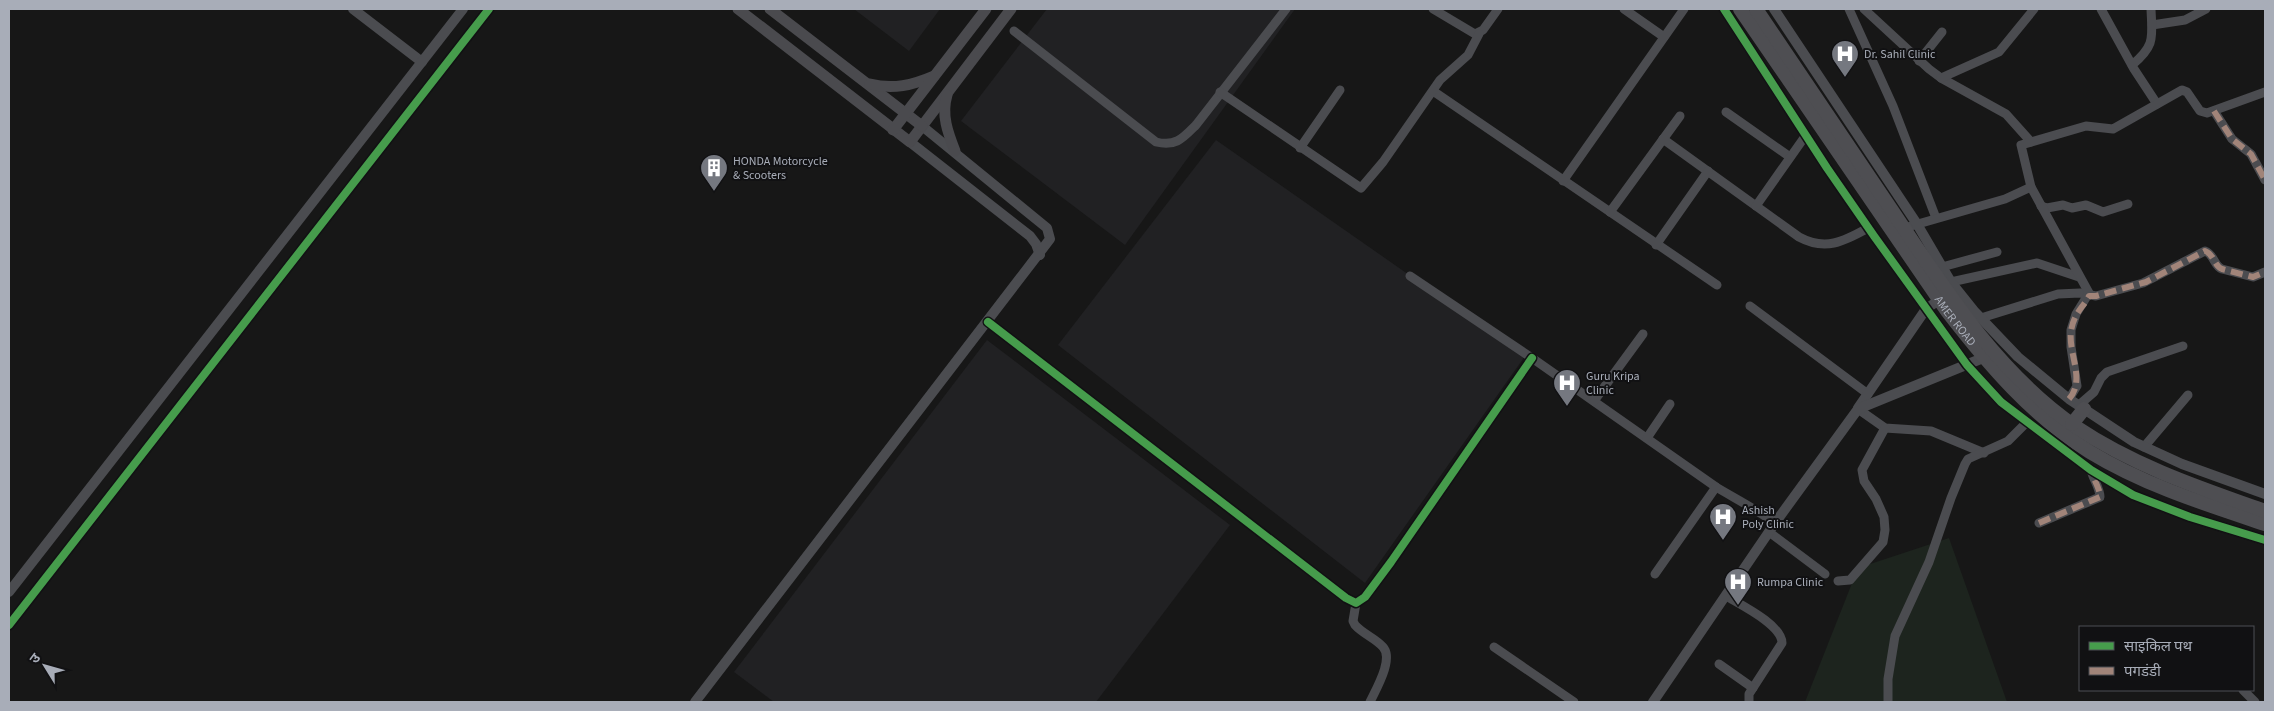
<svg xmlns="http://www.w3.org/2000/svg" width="2274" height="711" font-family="'Source Sans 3','Noto Sans Devanagari',sans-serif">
	<rect width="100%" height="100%" fill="#171717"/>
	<g fill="#212123">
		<path d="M854,9H940L909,51Z"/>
		<path d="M1047,9H1295L1125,245L961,121Z"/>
		<path d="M1216,140L1525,356L1365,583L1058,345Z"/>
		<path d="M987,340L1230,525L1096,702H774L734,672Z"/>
	</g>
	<path fill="#1d241e" d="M1949,538L2007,702H1805L1858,568Z"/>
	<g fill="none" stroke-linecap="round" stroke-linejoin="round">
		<g stroke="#4b4c50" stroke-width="9">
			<path d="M1433,9L1475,34L1483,30L1498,9"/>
			<path d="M1624,9L1664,37"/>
			<path d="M1849,9L1893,106L1936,218"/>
			<path d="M1864,9L1929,69L1941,78L2006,114L2031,142"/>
			<path d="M2101,9L2134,69L2157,104"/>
			<path d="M2152,25L2185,20L2206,9"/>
			<path d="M1014,31L1156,142C1176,147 1183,138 1196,125L1286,9"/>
			<path d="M1919,61L1942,32"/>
			<path d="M2132,65C2156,45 2152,37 2151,9"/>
			<path d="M1941,78L1999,52L2034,9"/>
			<path d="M1433,91L1717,285"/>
			<path d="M1220,92L1361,188L1383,162L1440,80L1468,55L1479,34"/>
			<path d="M2214,111L2232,139L2251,154L2265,180"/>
			<path d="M1726,112L1790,157"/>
			<path d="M1663,139L1799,237C1825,251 1843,242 1868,228"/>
			<path d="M1300,148L1340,90"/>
			<path d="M1563,181L1684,9"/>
			<path d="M1756,206L1806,135"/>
			<path d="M2041,206L2047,208L2063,205L2072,208L2086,205L2103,212L2128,204"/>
			<path d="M1610,212L1680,116"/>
			<path d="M1904,228L2005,199L2031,187"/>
			<path d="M1656,245L1708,171"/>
			<path d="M1942,267L1997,252"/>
			<path d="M1410,276L1532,358L1716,487C1736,499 1756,509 1775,523"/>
			<path d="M1951,282L2037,263L2079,277"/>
			<path d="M1750,306L1868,394"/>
			<path d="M1981,318L2058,294L2080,293L2096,296L2143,283L2205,251C2214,254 2214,266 2222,269L2253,277L2265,272"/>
			<path d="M988,322L1346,598L1356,603L1365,597L1391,562L1532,358"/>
			<path d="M2069,399L2077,386L2071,347V330L2076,314L2089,293L2031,187L2021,145L2086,126L2113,129L2182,90L2187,92L2200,111L2207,113L2265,92"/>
			<path d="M1594,401L1643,334"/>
			<path d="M2079,405L2094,392L2101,378L2107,372L2183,346"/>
			<path d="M1858,409L1885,428L1931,431L1984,453"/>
			<path d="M1647,438L1670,404"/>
			<path d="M2144,447L2188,395"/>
			<path d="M2039,523L2100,497C2100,488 2093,479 2091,470"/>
			<path d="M1769,532L1825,574"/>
			<path d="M1655,574L1716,487"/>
			<path d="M1838,581L1850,580L1883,542L1885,530L1884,517L1876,499L1864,481L1862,470L1885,428"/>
			<path d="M1726,596C1741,605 1782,625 1782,643L1749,694V702"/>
			<path d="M1356,603L1353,621L1355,625C1363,634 1375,638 1383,647C1394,659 1376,689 1370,702"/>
			<path d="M1494,647L1574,702"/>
			<path d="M1719,664L1753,688"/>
			<path d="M2243,690L2255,702"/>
			<path d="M1888,702V679L1895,636L1929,562L1951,498L1965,464L1968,459L2008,441L2027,422"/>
		</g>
		<g stroke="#4b4c50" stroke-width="10">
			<path d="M353,9L422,62"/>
			<path d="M1724,9L1827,168L1874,236L1967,365L2001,402L2091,470L2133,495L2190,517L2265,540"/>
			<path d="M1774,9L1917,224L1951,282L1975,312L2018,357L2069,399L2134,442L2182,464L2265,494"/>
			<path d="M910,142L1030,236L1036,244L1040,255"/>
			<path d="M1858,408L1926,309L1939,300"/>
			<path d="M9,592L463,9"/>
			<path d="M9,625L489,9"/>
			<path d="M695,702L1050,239L1047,228L922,126"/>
			<path d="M1653,702L1775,523L1858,409L1983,358"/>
		</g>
		<g stroke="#4a4a4e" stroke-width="11">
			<path d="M738,9L910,142L1011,9"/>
			<path d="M770,9L922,126"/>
			<path d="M870,84C893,90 913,85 934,76"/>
			<path d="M947,95C941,115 948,133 955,151"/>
			<path d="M893,130L986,9"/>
		</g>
		<g stroke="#4e4e52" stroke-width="14">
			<path id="s1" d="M1740,9L1947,311C1988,364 2032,416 2090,452C2144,485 2205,504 2265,524"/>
			<path d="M1756,9C1801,76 1846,143 1891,209C1944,288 1996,372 2076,427C2134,466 2200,488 2265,511"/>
			<path d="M2072,424L2084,409"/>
		</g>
		<g stroke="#a18479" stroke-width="6" stroke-dasharray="12 6" stroke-linecap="butt">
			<path d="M2214,111L2232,139L2251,154L2265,180"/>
			<path d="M2069,399C2086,380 2068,354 2071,331C2074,313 2082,309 2089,296H2096L2146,282L2205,251C2214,254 2214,266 2222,269L2253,277L2265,272"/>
			<path d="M2039,523L2100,497C2100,488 2093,479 2091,470"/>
		</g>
		<defs>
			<g id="cycleway">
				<path d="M1724,9L1827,168L1874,236L1967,365L2001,402L2091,470L2133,495L2190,517L2265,540"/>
				<path d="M988,322L1346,598L1356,603L1365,597L1391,562L1532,358"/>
				<path d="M9,625L489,9"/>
			</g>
		</defs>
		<use href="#cycleway" stroke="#111113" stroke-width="11"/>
		<use href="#cycleway" stroke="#469c4c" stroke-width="8"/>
	</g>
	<defs>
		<symbol id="hospital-pin" viewBox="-11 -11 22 30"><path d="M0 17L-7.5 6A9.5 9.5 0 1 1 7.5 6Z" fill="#757880" stroke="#111113"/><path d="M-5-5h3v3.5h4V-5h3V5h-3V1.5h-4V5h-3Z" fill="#fff"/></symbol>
		<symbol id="building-pin" viewBox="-11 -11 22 30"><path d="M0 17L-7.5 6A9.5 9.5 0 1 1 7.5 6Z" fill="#757880" stroke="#111113"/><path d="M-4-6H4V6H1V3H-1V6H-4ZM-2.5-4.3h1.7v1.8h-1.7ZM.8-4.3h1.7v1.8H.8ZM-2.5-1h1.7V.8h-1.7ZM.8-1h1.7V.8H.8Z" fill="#fff"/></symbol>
	</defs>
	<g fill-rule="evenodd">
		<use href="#hospital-pin" x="1829" y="38" width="32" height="43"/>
		<use href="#building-pin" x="698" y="152" width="32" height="43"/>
		<use href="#hospital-pin" x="1551" y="367" width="32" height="43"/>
		<use href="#hospital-pin" x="1707" y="501" width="32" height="43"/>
		<use href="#hospital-pin" x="1722" y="566" width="32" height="43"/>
	</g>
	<g text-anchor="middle" stroke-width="4" stroke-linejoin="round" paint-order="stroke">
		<g font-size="12" fill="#a8adb8" stroke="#111113" text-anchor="start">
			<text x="1864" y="58">Dr. Sahil Clinic</text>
			<text x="733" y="165">HONDA Motorcycle<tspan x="733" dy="14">&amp; Scooters</tspan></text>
			<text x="1586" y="380">Guru Kripa<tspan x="1586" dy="14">Clinic</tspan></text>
			<text x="1742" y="514">Ashish<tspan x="1742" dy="14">Poly Clinic</tspan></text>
			<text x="1757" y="586">Rumpa Clinic</text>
		</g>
		<g font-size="12" fill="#a8adb8" stroke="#111113">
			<text dy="4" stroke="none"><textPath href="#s1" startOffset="379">AMER ROAD</textPath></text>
		</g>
	</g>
	<rect width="2274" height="711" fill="none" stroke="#a8adb8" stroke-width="20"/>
	<rect x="2079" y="626" width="175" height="65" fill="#111113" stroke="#4d4f55"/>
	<rect x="2089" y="642" width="25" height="8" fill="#469c4c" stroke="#4d4f55"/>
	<text x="2124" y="651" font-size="15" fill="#a8adb8">साइकिल पथ</text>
	<rect x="2089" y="667" width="25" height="8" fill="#a18479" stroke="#4d4f55"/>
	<text x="2124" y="676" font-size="15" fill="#a8adb8">पगडंडी</text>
	<g transform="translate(45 666) rotate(307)" stroke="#111113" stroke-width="4" paint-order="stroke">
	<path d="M0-4L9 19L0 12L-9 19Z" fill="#a8adb8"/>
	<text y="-8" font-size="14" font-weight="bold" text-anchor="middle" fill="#a8adb8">उ</text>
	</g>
</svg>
